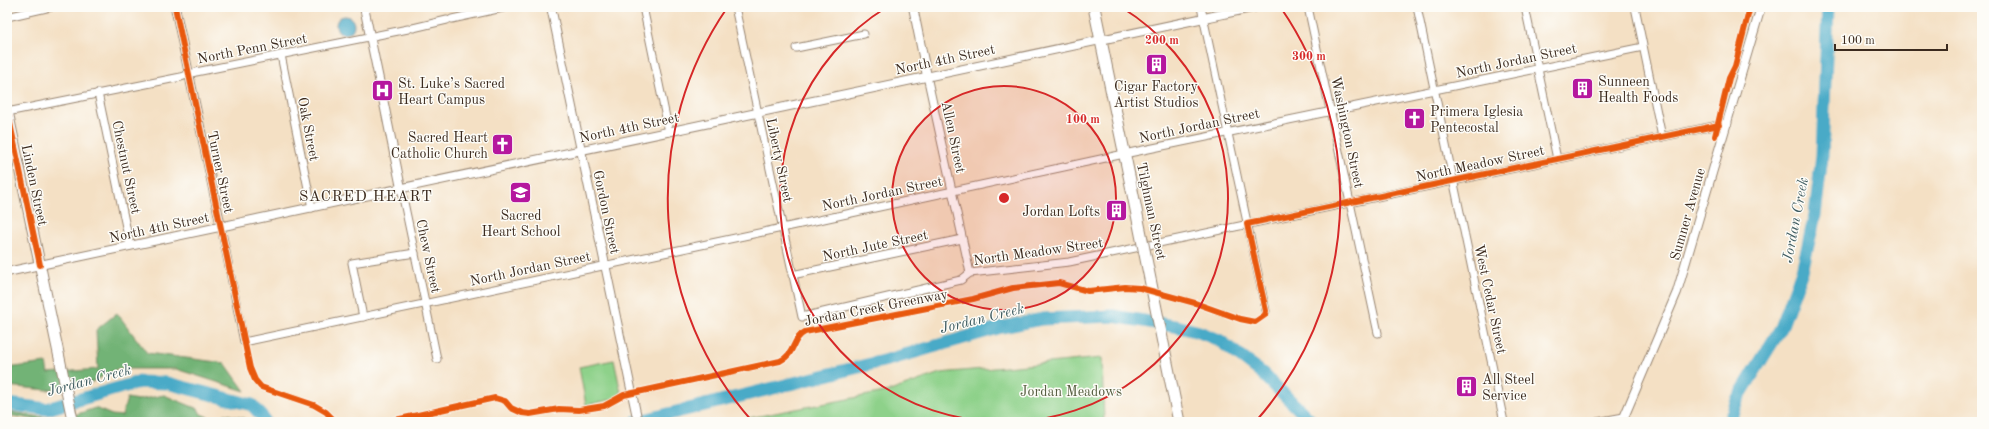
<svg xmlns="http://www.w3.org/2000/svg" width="1989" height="429" font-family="'Old Standard TT',serif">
	<rect width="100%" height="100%" fill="#fdfcf7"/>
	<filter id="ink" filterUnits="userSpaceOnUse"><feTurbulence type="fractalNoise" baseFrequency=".025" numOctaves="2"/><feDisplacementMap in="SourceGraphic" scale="8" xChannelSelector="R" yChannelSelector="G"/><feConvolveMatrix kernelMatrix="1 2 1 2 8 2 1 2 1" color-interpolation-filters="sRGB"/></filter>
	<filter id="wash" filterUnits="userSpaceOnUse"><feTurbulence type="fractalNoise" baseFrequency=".012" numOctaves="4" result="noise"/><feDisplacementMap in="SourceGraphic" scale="16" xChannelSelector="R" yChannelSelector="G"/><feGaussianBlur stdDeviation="0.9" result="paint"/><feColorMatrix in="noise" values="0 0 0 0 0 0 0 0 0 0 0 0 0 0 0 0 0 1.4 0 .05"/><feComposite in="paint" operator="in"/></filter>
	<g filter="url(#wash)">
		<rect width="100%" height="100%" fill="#f4e0c4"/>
		<g fill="#8ed18a" stroke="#647e54">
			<path d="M1102,358L1104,422H728L890,391L940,373Z"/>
			<path d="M614,360L621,393L614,399L586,405L579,367Z"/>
		</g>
		<g fill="#72b376" stroke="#566e4a">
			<path d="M117,313L147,353L225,363L245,391L176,369H117L88,384L47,390L7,386V368L46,363L48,373L98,369L96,330Z"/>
			<path d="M164,395L198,409L201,414L215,420L225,414L243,418L249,422H51L7,415V412H10L60,420L95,408L112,415L122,416L127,398L138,400Z"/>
		</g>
		<circle fill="#48aac7" stroke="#426a72" cx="345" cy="25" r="9"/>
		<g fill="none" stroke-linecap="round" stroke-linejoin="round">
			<g stroke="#48aac7" stroke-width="13">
				<path d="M7,404L47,409L139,382L167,383L252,405L261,415L265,422"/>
				<path d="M636,422L891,359L998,328L1042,319L1113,316L1180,327L1199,332L1219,340L1262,373L1312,422"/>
				<path d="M1729,422L1738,398L1781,328L1802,271L1815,215L1822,156L1828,7"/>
			</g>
		</g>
	</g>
	<g filter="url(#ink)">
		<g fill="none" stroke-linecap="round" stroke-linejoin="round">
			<defs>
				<g id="minor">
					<path d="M643,7L669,132"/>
					<path d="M735,7L802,317L961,280L970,273L1069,262L1728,123"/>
					<path d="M1201,7L1266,311"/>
					<path d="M1308,7L1378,333"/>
					<path d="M1417,7L1504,422"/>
					<path d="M1525,7L1557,159"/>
					<path d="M1635,7L1662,137"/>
					<path d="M7,17L51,7"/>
					<path d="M452,19L507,7"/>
					<path d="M413,28L447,20"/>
					<path d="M796,48L864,34"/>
					<path d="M281,55L312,208"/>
					<path d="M927,76L970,273"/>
					<path d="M98,93L130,246"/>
					<path d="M7,112L181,77L196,72L408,29"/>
					<path d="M401,188L437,359"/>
					<path d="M221,227L244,342L782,228L1124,154L1643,47"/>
					<path d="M792,275L962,239"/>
					<path d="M363,317L352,263L415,253"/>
					<path d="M1597,422L1624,417"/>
				</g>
				<g id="tertiary">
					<path d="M175,7L221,227"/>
					<path d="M364,7L380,84"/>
					<path d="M551,7L638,422"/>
					<path d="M913,7L927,76"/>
					<path d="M381,89L401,188"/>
					<path d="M7,272L1256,7"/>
					<path d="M1622,422L1677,292L1761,7"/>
				</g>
				<path id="secondary" d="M7,109L73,422"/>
				<path id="primary" d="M1094,7L1132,190"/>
			</defs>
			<use href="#minor" stroke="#988571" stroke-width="9"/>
			<use href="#tertiary" stroke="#988571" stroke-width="10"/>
			<use href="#secondary" stroke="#988571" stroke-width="12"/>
			<use href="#primary" stroke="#988571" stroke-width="13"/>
			<use href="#minor" stroke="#fff" stroke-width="7"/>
			<use href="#tertiary" stroke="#fff" stroke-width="8"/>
			<use href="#secondary" stroke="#fff" stroke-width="10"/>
			<use href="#primary" stroke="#fff" stroke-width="11"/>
			<path stroke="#3b2a1e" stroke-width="2" stroke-dasharray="6 3" stroke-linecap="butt" d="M7,420L15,422"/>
			<defs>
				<path id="primary-bridge" d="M1132,190L1179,422"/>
			</defs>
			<use href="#primary-bridge" stroke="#988571" stroke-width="13" stroke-linecap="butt"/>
			<use href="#primary-bridge" stroke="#fff" stroke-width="11"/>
			<defs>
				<g id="cycleway">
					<path d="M175,7L250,368L255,380L261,387L314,405L326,412L336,422"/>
					<path d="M7,109L40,265"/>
					<path d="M1715,136L1729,78L1735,66L1750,7"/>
					<path d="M386,422L495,398L505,401L511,408L522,413L530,414L559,409L579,410L604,406L624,395L780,361C796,354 791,339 805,332L973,299L1013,288L1059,283L1088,291L1125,287L1140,288L1195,303L1240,319L1255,322L1265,315L1266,311L1247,224L1719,125"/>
				</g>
			</defs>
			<use href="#cycleway" stroke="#fdfcf7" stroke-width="8"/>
			<use href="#cycleway" stroke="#e8590c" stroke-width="6"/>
		</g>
	</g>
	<circle cx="1004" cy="198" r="112" fill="#d62828" fill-opacity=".12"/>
	<g fill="none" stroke="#d62828" stroke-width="2">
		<circle cx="1004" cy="198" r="112"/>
		<path d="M1002 422A224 224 0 0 1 887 7M1121 7A224 224 0 0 1 1006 422"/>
		<path d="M752 421A336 336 0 0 1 727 8M1281 8A336 336 0 0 1 1256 421"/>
	</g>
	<defs>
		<symbol id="building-square" viewBox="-11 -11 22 22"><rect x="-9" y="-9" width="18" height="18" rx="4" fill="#b5179e" stroke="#fdfcf7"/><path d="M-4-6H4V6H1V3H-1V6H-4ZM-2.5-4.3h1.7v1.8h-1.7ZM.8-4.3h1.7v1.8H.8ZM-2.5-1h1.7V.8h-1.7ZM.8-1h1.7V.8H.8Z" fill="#fff"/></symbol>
		<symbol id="hospital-square" viewBox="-11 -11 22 22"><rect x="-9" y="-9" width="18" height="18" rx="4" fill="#b5179e" stroke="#fdfcf7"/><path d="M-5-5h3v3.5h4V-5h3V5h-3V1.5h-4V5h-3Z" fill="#fff"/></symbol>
		<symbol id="church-square" viewBox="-11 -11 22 22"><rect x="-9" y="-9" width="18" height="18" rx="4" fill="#b5179e" stroke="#fdfcf7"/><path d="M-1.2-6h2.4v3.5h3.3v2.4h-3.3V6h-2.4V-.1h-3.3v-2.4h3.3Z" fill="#fff"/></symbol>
		<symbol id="school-square" viewBox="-11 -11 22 22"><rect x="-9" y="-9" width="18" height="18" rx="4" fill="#b5179e" stroke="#fdfcf7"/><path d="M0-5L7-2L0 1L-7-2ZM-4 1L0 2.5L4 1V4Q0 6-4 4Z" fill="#fff"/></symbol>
	</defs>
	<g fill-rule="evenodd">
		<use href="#building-square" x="1144" y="52" width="25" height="25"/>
		<use href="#building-square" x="1570" y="76" width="25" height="25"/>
		<use href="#hospital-square" x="370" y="78" width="25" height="25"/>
		<use href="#church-square" x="1402" y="106" width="25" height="25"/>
		<use href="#church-square" x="490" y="132" width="25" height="25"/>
		<use href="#school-square" x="508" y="180" width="25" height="25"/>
		<use href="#building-square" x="1104" y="198" width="25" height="25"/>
		<use href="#building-square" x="1454" y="374" width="25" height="25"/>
	</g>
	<g text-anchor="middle" stroke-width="3" stroke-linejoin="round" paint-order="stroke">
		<g font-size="14" fill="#3b2a1e" stroke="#fdfcf7">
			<text transform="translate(252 48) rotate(-11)" y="5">North Penn Street</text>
			<text transform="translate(945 59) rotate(-12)" y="5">North 4th Street</text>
			<text transform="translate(1516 60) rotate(-12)" y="5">North Jordan Street</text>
			<text transform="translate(1199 125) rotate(-12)" y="5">North Jordan Street</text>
			<text transform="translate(629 127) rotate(-12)" y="5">North 4th Street</text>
			<text transform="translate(309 129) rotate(79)" y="5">Oak Street</text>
			<text transform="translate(1348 132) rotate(78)" y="5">Washington Street</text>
			<text transform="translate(954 137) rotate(78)" y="5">Allen Street</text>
			<text transform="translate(780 160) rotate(78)" y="5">Liberty Street</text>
			<text transform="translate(1480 163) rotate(-12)" y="5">North Meadow Street</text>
			<text transform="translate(127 167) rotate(78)" y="5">Chestnut Street</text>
			<text transform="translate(221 172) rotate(78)" y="5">Turner Street</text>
			<text transform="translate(35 185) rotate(78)" y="5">Linden Street</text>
			<text transform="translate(882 193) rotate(-12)" y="5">North Jordan Street</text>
			<text transform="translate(1152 211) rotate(78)" y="5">Tilghman Street</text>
			<text transform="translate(607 212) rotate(78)" y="5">Gordon Street</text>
			<text transform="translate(1687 214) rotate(-74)" y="5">Sumner Avenue</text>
			<text transform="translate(159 227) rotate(-12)" y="5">North 4th Street</text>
			<text transform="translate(875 245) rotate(-12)" y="5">North Jute Street</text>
			<text transform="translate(1038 251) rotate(-8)" y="5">North Meadow Street</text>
			<text transform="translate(429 256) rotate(78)" y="5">Chew Street</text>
			<text transform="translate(530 268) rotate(-12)" y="5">North Jordan Street</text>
			<text transform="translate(1491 299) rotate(78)" y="5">West Cedar Street</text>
			<text transform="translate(876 307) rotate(-11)" y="5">Jordan Creek Greenway</text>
		</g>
		<g font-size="14" fill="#3b2a1e" stroke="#fdfcf7" text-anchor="start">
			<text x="1598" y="86">Sunneen<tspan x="1598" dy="16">Health Foods</tspan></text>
			<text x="398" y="88">St. Luke’s Sacred<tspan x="398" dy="16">Heart Campus</tspan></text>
			<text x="1156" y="91" text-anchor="middle">Cigar Factory<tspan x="1156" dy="16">Artist Studios</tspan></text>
			<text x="1430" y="116">Primera Iglesia<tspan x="1430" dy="16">Pentecostal</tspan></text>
			<text x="488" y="142" text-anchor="end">Sacred Heart<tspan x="488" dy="16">Catholic Church</tspan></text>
			<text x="1100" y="216" text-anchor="end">Jordan Lofts</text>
			<text x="521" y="220" text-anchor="middle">Sacred<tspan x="521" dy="16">Heart School</tspan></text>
			<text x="1482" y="384">All Steel<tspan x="1482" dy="16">Service</tspan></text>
		</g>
		<g font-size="14" fill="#545c3e" stroke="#fdfcf7">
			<text x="1071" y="396">Jordan Meadows</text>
		</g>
		<g font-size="15" letter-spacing="1" fill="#3b2a1e" stroke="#fdfcf7">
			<text x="366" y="201">SACRED HEART</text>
		</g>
		<g font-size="15" font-style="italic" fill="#405d62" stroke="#fdfcf7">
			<text transform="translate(1795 220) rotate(-79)" y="5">Jordan Creek</text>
			<text transform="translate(982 318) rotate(-14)" y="5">Jordan Creek</text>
			<text transform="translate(89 380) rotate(-15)" y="5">Jordan Creek</text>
		</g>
	</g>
	<circle cx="1004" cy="198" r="6" fill="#d62828" stroke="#fdfcf7" stroke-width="2"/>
	<g font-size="12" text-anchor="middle" font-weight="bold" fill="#d62828" stroke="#fdfcf7" stroke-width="3" stroke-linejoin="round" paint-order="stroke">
		<text x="1162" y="44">200 m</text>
		<text x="1309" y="60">300 m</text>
		<text x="1083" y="123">100 m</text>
	</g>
	<rect width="1989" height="429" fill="none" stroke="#fdfcf7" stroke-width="24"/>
	<path d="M1835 44v6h112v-6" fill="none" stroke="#3b2a1e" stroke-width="2"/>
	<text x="1841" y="44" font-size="12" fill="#3b2a1e" stroke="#fdfcf7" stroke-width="3" paint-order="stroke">100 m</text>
</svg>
